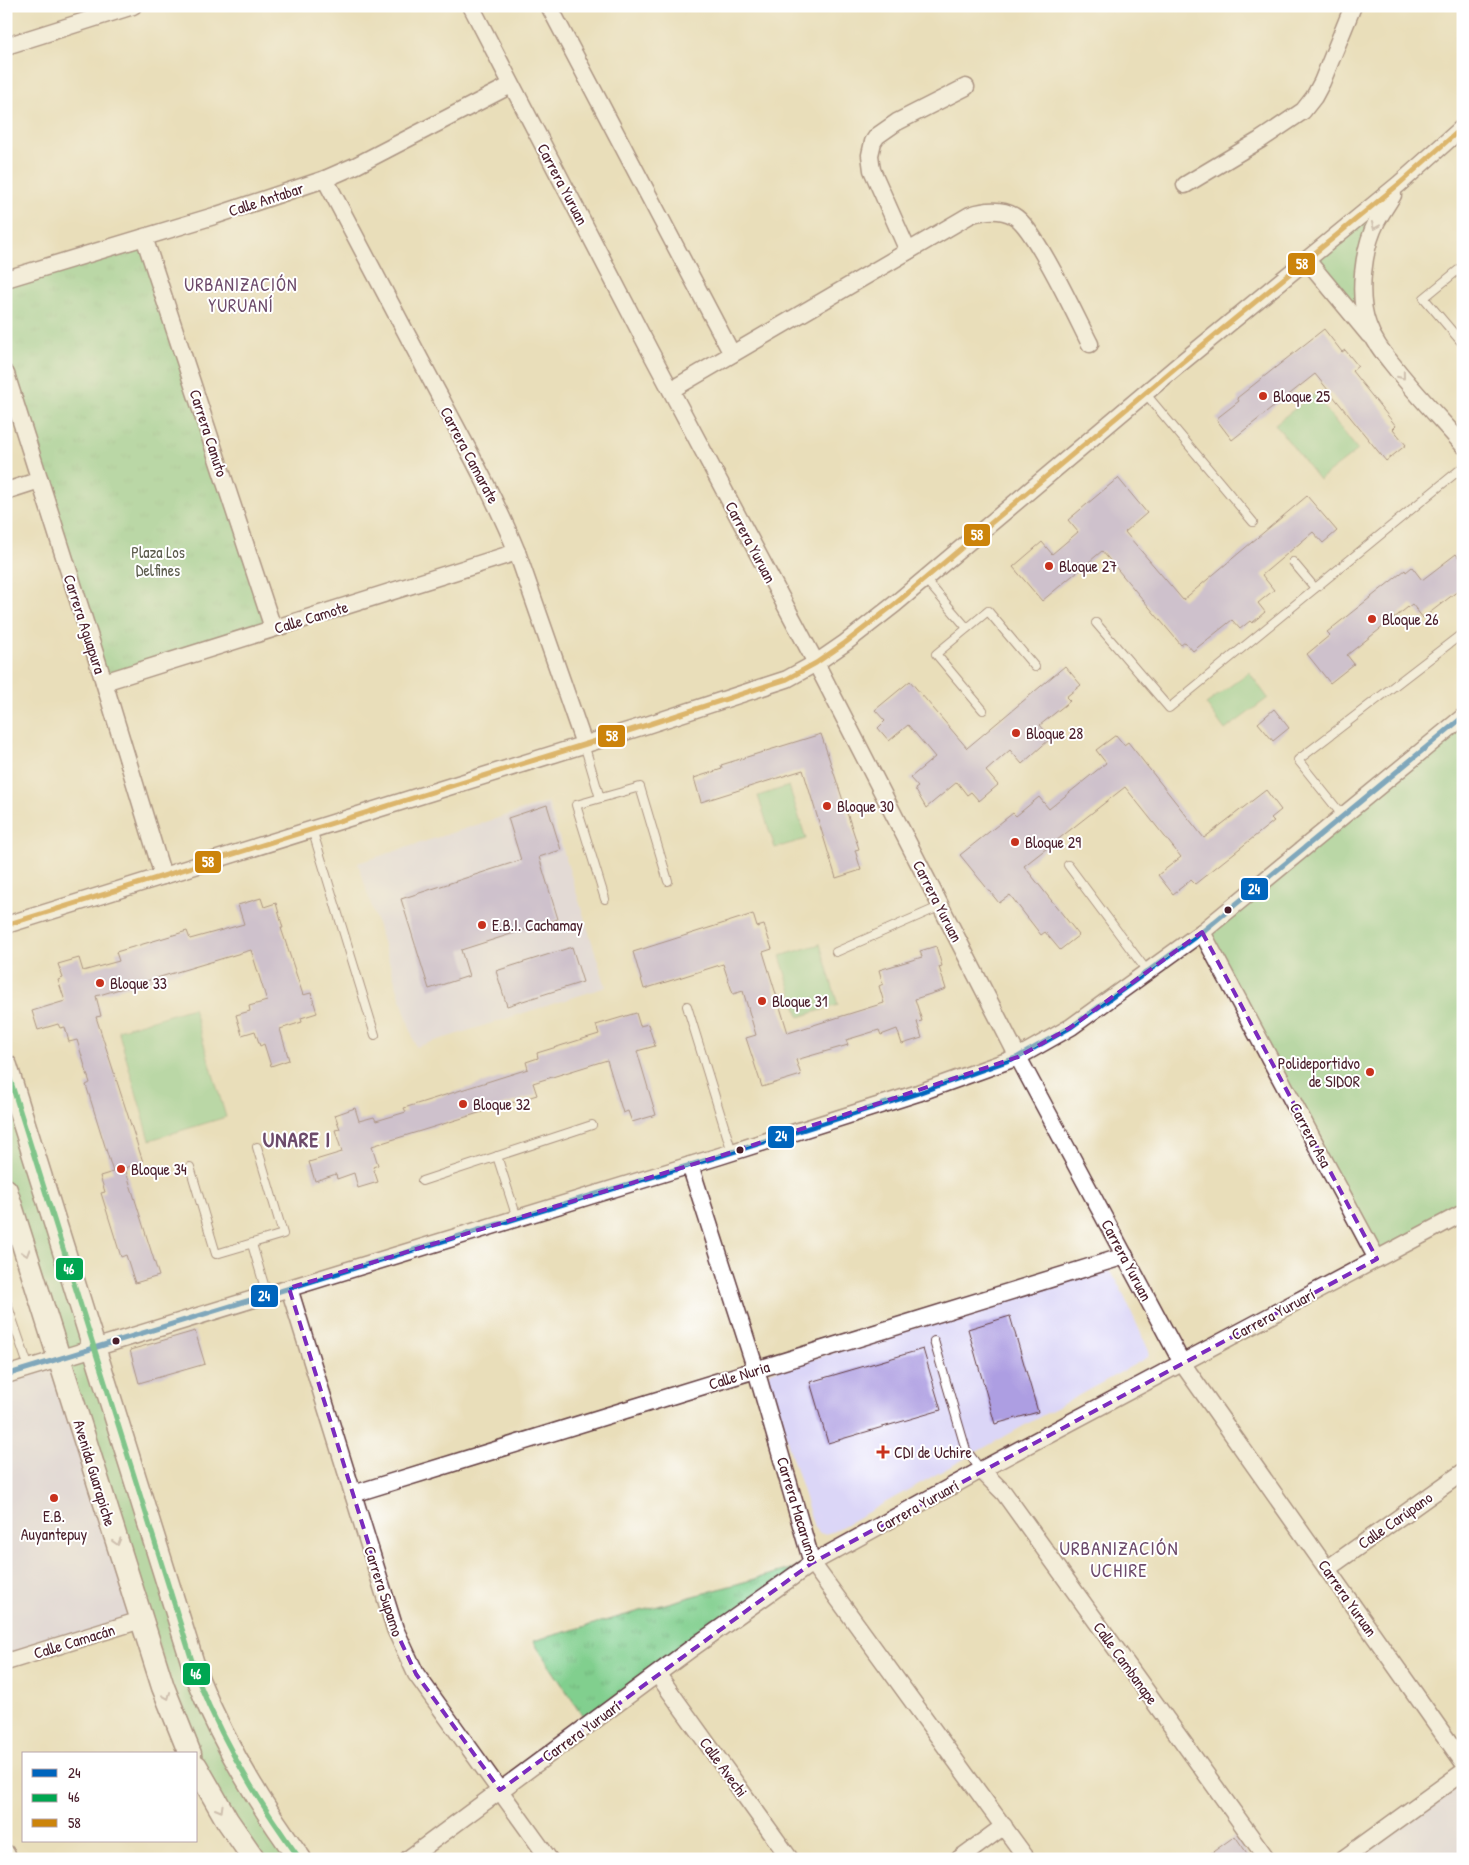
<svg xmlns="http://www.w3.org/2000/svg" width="1469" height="1865" font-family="'Patrick Hand',sans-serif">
	<defs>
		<pattern id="park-tufts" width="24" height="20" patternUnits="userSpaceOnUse" patternTransform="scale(1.25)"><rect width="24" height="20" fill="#81cf8e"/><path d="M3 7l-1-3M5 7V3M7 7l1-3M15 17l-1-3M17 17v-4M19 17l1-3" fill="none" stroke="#71b17b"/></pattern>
	</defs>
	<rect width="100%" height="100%" fill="#fff"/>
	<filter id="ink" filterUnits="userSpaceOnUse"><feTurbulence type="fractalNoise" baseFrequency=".02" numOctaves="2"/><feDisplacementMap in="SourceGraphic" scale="10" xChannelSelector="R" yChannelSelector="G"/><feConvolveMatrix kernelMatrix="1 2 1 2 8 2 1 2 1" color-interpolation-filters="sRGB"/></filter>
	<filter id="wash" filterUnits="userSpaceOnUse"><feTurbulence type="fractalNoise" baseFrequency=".0096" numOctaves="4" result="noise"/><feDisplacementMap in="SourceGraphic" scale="20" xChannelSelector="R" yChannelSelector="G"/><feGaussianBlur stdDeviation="1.12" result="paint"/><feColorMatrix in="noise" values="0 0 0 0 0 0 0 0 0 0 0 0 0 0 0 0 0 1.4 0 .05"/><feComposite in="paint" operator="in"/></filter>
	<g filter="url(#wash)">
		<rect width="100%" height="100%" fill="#e9deba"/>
		<g fill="#dbd6f7">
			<path d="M548,802L606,987L416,1047L358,863Z"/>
			<path d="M1107,1269L1117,1281L1149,1351L1148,1357L832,1532L824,1534L819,1533L814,1527L767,1377L770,1372Z"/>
			<path d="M59,1359L141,1620L6,1662V1375Z"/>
			<path d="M1463,1772V1859H1343Z"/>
		</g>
		<g fill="#81cf8e" stroke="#66775c">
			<path d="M1399,184L1368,246V324L1307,260Z"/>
			<path d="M1314,394L1358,450L1319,480L1275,424Z"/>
			<path d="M1249,672L1268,698L1225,730L1206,704Z"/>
			<path d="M1463,716V1213L1377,1259L1202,932Z"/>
			<path d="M789,786L806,839L775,848L758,796Z"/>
			<path d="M820,944L838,1005L799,1017L780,956Z"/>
			<path d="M193,1008L226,1117L150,1140L118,1030Z"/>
			<path d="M6,1066L198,1680L300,1859H254L206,1786L6,1190Z"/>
		</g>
		<g fill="url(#park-tufts)" stroke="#66775c">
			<path d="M144,237L273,628L104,682L6,374V279Z"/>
			<path d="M812,1563L589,1725L533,1641Z"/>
		</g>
		<g id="blocks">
			<g fill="#ad9ee2">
				<path d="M1324,329L1342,352L1345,350L1358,366L1352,371L1396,426L1393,429L1406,445L1386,461L1315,374L1232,440L1216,419L1239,401L1237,398Z"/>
				<path d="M1118,478L1147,513L1125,532L1183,600L1307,496L1337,531L1323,543L1313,532L1262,575L1274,590L1258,603L1265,612L1252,623L1250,621L1240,629L1232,620L1193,651L1185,642L1181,645L1102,551L1042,601L1013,567L1042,542L1052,554L1078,532L1068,520Z"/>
				<path d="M1456,554L1463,563V587L1423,618L1412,604L1347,655L1354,664L1330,683L1307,654L1330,635L1327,632L1405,570L1406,572L1412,567L1422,580Z"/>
				<path d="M1065,666L1081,685L1066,697L1070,701L1040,725L1051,738L1022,764L1010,750L986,771L998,785L979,801L971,792L967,795L957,782L926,808L915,789L918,787L910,778L935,757L908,725L889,741L878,728L885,721L875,710L910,681L967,748Z"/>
				<path d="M1274,709L1289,728L1273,741L1258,723Z"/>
				<path d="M821,734L859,849L855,850L861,870L836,878L803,770L701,802L694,778L722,769L721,765Z"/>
				<path d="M1116,735L1124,745L1128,742L1204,838L1266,790L1281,810L1271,818L1274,821L1195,884L1191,880L1173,894L1158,875L1181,857L1125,787L1024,866L1079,935L1060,950L1045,932L1041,935L1010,895L999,903L960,855L1013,813L1016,816L1039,797L1049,809L1106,763L1096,750Z"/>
				<path d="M547,805L561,850L539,857L558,919L461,950L469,976L429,989L401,899L521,860L508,818Z"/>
				<path d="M261,898L264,907L276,903L283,928H281L303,995L311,993L317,1013L301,1018L302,1022L280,1029L289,1060L271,1066L264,1044L260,1046L255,1031L242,1035L236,1015L250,1011L249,1006L267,1001L251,950L96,996L101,1016L96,1017L143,1162L125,1168L159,1276L135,1283L126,1255L121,1257L101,1193L105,1192L100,1176L113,1172L86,1085L90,1083L77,1040L69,1042L65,1027L60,1028L58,1024L38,1030L32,1011L65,1001L58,980L63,978L58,964L79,958L83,971L119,961L116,952L187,931L190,939L244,924L238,905Z"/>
				<path d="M753,914L757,927L764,925L772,949L763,952L788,1033L884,1003L879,986L883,984L879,970L922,957L920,951L936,946L942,966L939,967L946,989L915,999L922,1021L917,1022L922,1038L902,1044L897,1029L881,1035L879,1030L846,1040L848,1045L796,1060L801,1075L762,1087L746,1038L756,1035L743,991L733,994L723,964L644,989L633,952Z"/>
				<path d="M572,947L583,982L507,1006L496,971Z"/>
				<path d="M636,1013L640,1026L648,1024L655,1046L637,1051L656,1115L632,1122L628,1111L623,1113L607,1060L533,1083L537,1095L372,1146L378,1165L373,1167L378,1182L358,1188L354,1173L337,1179L336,1174L315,1181L309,1162L342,1152L335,1130L340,1129L335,1115L355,1108L359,1121L374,1117L376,1121L406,1112L404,1108L528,1069L526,1062L538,1058L537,1053L599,1034L596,1025Z"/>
				<path d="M1010,1316L1038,1412L995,1424L968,1329Z"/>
				<path d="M195,1331L205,1364L139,1383L130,1350Z"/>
				<path d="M923,1349L941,1410L828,1443L810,1382Z"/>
				<path d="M1235,1836L1251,1859H1203Z"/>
			</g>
		</g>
	</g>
	<g filter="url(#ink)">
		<use href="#blocks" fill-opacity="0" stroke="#623c40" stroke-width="1"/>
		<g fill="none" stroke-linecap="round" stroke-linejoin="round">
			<defs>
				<g id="lane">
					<path d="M1463,266L1424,298L1463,344"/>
					<path d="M1145,393L1253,522"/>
					<path d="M1293,562L1315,588"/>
					<path d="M925,579L967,628"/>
					<path d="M1096,623L1169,708L1463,467"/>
					<path d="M983,710L936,654L988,611L1035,667"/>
					<path d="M584,744L600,798"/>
					<path d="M1342,815L1298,760L1463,633"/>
					<path d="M312,829L375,1035"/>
					<path d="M1068,865L1147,971"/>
					<path d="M605,899L576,805L640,787L668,881"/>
					<path d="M836,952L941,906"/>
					<path d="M687,1006L732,1152"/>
					<path d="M497,1156L517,1218"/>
					<path d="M190,1167L216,1254L283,1234L257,1147"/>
					<path d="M422,1181L592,1125"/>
					<path d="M252,1244L267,1295"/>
					<path d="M6,1301L29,1368"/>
					<path d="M934,1341L966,1450L981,1470"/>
				</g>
				<g id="street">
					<path d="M471,6L651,353L816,663L1018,1057L1182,1363L1463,1762"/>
					<path d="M549,6L732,354"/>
					<path d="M6,46L133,6"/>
					<path d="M325,179C357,240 389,301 421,361C454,424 490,486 517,552L584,744"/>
					<path d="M1185,185L1260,140L1303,111L1314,97L1322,82L1353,6"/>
					<path d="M1393,195C1388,203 1382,212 1377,221C1363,248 1357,296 1368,325C1374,343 1386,356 1397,370C1418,396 1441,420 1463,445"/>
					<path d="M144,237L273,628"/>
					<path d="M908,251L872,170L870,155L873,142L877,136L897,122L966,87"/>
					<path d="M1307,260L1369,335"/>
					<path d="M6,279L214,216L325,179L357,165L511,85"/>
					<path d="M6,374L104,682L163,876"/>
					<path d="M671,390L970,215C985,210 1000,208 1014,216C1035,227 1077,319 1090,344"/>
					<path d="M6,491L40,480"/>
					<path d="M104,682L517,552"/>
					<path d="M6,925L647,725L787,679L816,663L845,643L895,604L1181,363L1399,184L1463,127"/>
					<path d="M1202,932L1377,1259"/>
					<path d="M690,1165L756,1370L812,1563L1027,1859"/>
					<path d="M289,1288L395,1629L416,1674L549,1859"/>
					<path d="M6,1375L720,1156L918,1093L1018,1057L1071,1027L1202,932L1463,717"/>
					<path d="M981,1470L1004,1493L1267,1859"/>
					<path d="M353,1494L1125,1256"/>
					<path d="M1327,1569L1463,1472"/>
					<path d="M6,1662L141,1620"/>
					<path d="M658,1675L790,1859"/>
					<path d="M6,1853L9,1859"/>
					<path d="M408,1859L688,1651L812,1563L981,1470L1463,1213"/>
					<path d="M959,1859L1004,1826"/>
					<path d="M1343,1859L1463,1772"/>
				</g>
				<g id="secondary">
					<path d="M6,1066L198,1680C224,1745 259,1803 300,1859"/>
					<path d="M6,1190L163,1687L190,1754"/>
					<path d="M196,1766L227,1820L254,1859"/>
				</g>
			</defs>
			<use href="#lane" stroke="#623c40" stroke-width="10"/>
			<use href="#street" stroke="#623c40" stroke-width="19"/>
			<use href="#secondary" stroke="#623c40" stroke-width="25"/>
			<use href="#lane" stroke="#fff" stroke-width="8"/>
			<use href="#street" stroke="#fff" stroke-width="16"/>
			<use href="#secondary" stroke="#fff" stroke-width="22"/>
			<defs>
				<path id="bus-1" d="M6,1375L720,1156L918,1093L1018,1057L1071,1027L1202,932L1463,717"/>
				<path id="bus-2" d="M6,1066L198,1680C224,1745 259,1803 300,1859"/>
				<path id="bus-3" d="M6,925L647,725L787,679L816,663L845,643L895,604L1181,363L1399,184L1463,127"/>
			</defs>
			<use href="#bus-1" stroke="#fff" stroke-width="9"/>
			<use href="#bus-2" stroke="#fff" stroke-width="9"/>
			<use href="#bus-3" stroke="#fff" stroke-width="9"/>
			<use href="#bus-1" stroke="#0065bd" stroke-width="5"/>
			<use href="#bus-2" stroke="#00a651" stroke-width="5"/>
			<use href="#bus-3" stroke="#cc840b" stroke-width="5"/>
		</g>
		<defs><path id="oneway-chevron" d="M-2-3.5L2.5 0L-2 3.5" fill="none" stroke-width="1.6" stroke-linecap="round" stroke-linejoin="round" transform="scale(1.25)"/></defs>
		<g stroke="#ae9aa0">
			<use href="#oneway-chevron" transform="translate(1375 226) rotate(112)"/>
			<use href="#oneway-chevron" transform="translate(1402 376) rotate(51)"/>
			<use href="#oneway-chevron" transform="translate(26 1253) rotate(73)"/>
			<use href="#oneway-chevron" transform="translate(117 1542) rotate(73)"/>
			<use href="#oneway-chevron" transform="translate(167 1696) rotate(68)"/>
			<use href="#oneway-chevron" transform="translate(220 1809) rotate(60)"/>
		</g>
	</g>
	<path d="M0 0H1469V1865H0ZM1202,932L1377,1259L812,1563L500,1790L416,1674L395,1629L289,1288L720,1156L1018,1057L1071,1027Z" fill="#e9deba" fill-opacity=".55" fill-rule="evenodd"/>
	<path fill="none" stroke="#7b2cbf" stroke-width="4" stroke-dasharray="10 6" stroke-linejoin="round" d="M1202,932L1377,1259L812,1563L500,1790L416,1674L395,1629L289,1288L720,1156L1018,1057L1071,1027Z"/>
	<g fill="#c8321e" stroke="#fff" stroke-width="2">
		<circle cx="1263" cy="396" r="5"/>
		<circle cx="1049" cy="566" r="5"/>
		<circle cx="1372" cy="619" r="5"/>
		<circle cx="1016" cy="733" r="5"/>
		<circle cx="827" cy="806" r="5"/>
		<circle cx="1015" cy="842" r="5"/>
		<circle cx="482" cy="925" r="5"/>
		<circle cx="100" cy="983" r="5"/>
		<circle cx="762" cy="1001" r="5"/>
		<circle cx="1370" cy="1072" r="5"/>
		<circle cx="463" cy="1104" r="5"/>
		<circle cx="121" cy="1169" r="5"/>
		<path d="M880.5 1444.5h5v5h5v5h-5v5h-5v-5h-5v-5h5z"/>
		<circle cx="54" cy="1498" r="5"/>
	</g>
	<g fill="#4a1f2b" stroke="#fff" stroke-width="2">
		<circle cx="1228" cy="910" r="4.5"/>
		<circle cx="740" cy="1150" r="4.5"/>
		<circle cx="116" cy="1341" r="4.5"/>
	</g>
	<g text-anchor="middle" stroke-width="4" stroke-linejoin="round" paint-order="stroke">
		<g font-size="16" fill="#4a1f2b" stroke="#fff">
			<text transform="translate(563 184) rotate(62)" y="6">Carrera Yuruan</text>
			<text transform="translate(266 199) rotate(-18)" y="6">Calle Antabar</text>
			<text transform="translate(209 433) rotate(72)" y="6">Carrera Canuto</text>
			<text transform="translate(470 455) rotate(62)" y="6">Carrera Camarate</text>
			<text transform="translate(751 542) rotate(62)" y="6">Carrera Yuruan</text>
			<text transform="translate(311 617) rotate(-17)" y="6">Calle Camote</text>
			<text transform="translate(85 624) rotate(72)" y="6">Carrera Aguapura</text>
			<text transform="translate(938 901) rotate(63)" y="6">Carrera Yuruan</text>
			<text transform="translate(1311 1135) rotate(62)" y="6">Carrera Asa</text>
			<text transform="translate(1127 1260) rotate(62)" y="6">Carrera Yuruan</text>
			<text transform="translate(1273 1314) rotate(-28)" y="6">Carrera Yuruarí</text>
			<text transform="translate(739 1375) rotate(-17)" y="6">Calle Nuria</text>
			<text transform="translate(95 1473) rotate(73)" y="6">Avenida Guarapiche</text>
			<text transform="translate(917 1506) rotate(-29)" y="6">Carrera Yuruarí</text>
			<text transform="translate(798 1509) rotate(73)" y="6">Carrera Macarumo</text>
			<text transform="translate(1395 1520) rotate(-35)" y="6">Calle Carúpano</text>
			<text transform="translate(384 1591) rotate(72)" y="6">Carrera Supamo</text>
			<text transform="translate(1348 1598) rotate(55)" y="6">Carrera Yuruan</text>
			<text transform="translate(74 1641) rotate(-17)" y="6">Calle Camacán</text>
			<text transform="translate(1126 1663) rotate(54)" y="6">Calle Cambanape</text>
			<text transform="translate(581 1731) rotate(-36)" y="6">Carrera Yuruarí</text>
			<text transform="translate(724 1767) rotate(54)" y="6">Calle Avechi</text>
		</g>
		<g font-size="16" fill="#4a1f2b" stroke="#fff" text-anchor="start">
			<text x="1273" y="402">Bloque 25</text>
			<text x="1059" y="572">Bloque 27</text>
			<text x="1382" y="625">Bloque 26</text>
			<text x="1026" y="739">Bloque 28</text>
			<text x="837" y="812">Bloque 30</text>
			<text x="1025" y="848">Bloque 29</text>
			<text x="492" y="931">E.B.I. Cachamay</text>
			<text x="110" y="989">Bloque 33</text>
			<text x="772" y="1007">Bloque 31</text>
			<text x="1360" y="1069" text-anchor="end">Polideportidvo<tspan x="1360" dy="18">de SIDOR</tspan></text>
			<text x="473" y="1110">Bloque 32</text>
			<text x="131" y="1175">Bloque 34</text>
			<text x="894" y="1458">CDI de Uchire</text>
			<text x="54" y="1522" text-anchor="middle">E.B.<tspan x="54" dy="18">Auyantepuy</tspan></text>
		</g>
		<g font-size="16" fill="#5d5d4e" stroke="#fff">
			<text x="158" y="558">Plaza Los<tspan x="158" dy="18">Delfines</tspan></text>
		</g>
		<g font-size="18" letter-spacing="1" fill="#6d4b6b" stroke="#fff">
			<text x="241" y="291">URBANIZACIÓN<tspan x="241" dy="21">YURUANÍ</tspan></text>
		</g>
		<g font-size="19" letter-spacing="1" fill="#6d4b6b" stroke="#fff">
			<text x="1119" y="1555">URBANIZACIÓN<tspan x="1119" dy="22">UCHIRE</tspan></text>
		</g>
		<g font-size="21" font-weight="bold" letter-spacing="1" fill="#6d4b6b" stroke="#fff">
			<text x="297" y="1147">UNARE I</text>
		</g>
	</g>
	<g stroke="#fff" stroke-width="2">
		<rect x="1287" y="252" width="29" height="24" rx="5" fill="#cc840b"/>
		<rect x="963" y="523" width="28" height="24" rx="5" fill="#cc840b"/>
		<rect x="597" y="724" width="29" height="24" rx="5" fill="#cc840b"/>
		<rect x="194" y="850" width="28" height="24" rx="5" fill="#cc840b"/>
		<rect x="1240" y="877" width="29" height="24" rx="5" fill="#0065bd"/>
		<rect x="767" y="1125" width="28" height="24" rx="5" fill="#0065bd"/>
		<rect x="55" y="1257" width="29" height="24" rx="5" fill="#00a651"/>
		<rect x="250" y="1284" width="29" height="24" rx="5" fill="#0065bd"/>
		<rect x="182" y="1662" width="29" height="24" rx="5" fill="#00a651"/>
	</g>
	<g font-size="14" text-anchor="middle" font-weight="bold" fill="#fff">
		<text x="1302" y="269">58</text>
		<text x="977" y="540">58</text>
		<text x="612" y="741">58</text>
		<text x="208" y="867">58</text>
		<text x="1254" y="894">24</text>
		<text x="781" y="1141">24</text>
		<text x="69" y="1274">46</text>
		<text x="264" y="1301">24</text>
		<text x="196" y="1679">46</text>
	</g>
	<rect width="1469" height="1865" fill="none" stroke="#fff" stroke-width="25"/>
	<rect x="22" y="1752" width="175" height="90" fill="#ffffff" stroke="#b7a5aa"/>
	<rect x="32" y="1769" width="25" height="8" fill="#0065bd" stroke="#b7a5aa"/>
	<text x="68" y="1778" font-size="15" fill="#4a1f2b">24</text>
	<rect x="32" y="1794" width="25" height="8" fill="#00a651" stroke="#b7a5aa"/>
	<text x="68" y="1802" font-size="15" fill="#4a1f2b">46</text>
	<rect x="32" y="1819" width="25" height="8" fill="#cc840b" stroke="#b7a5aa"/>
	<text x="68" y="1828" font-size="15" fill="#4a1f2b">58</text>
</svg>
